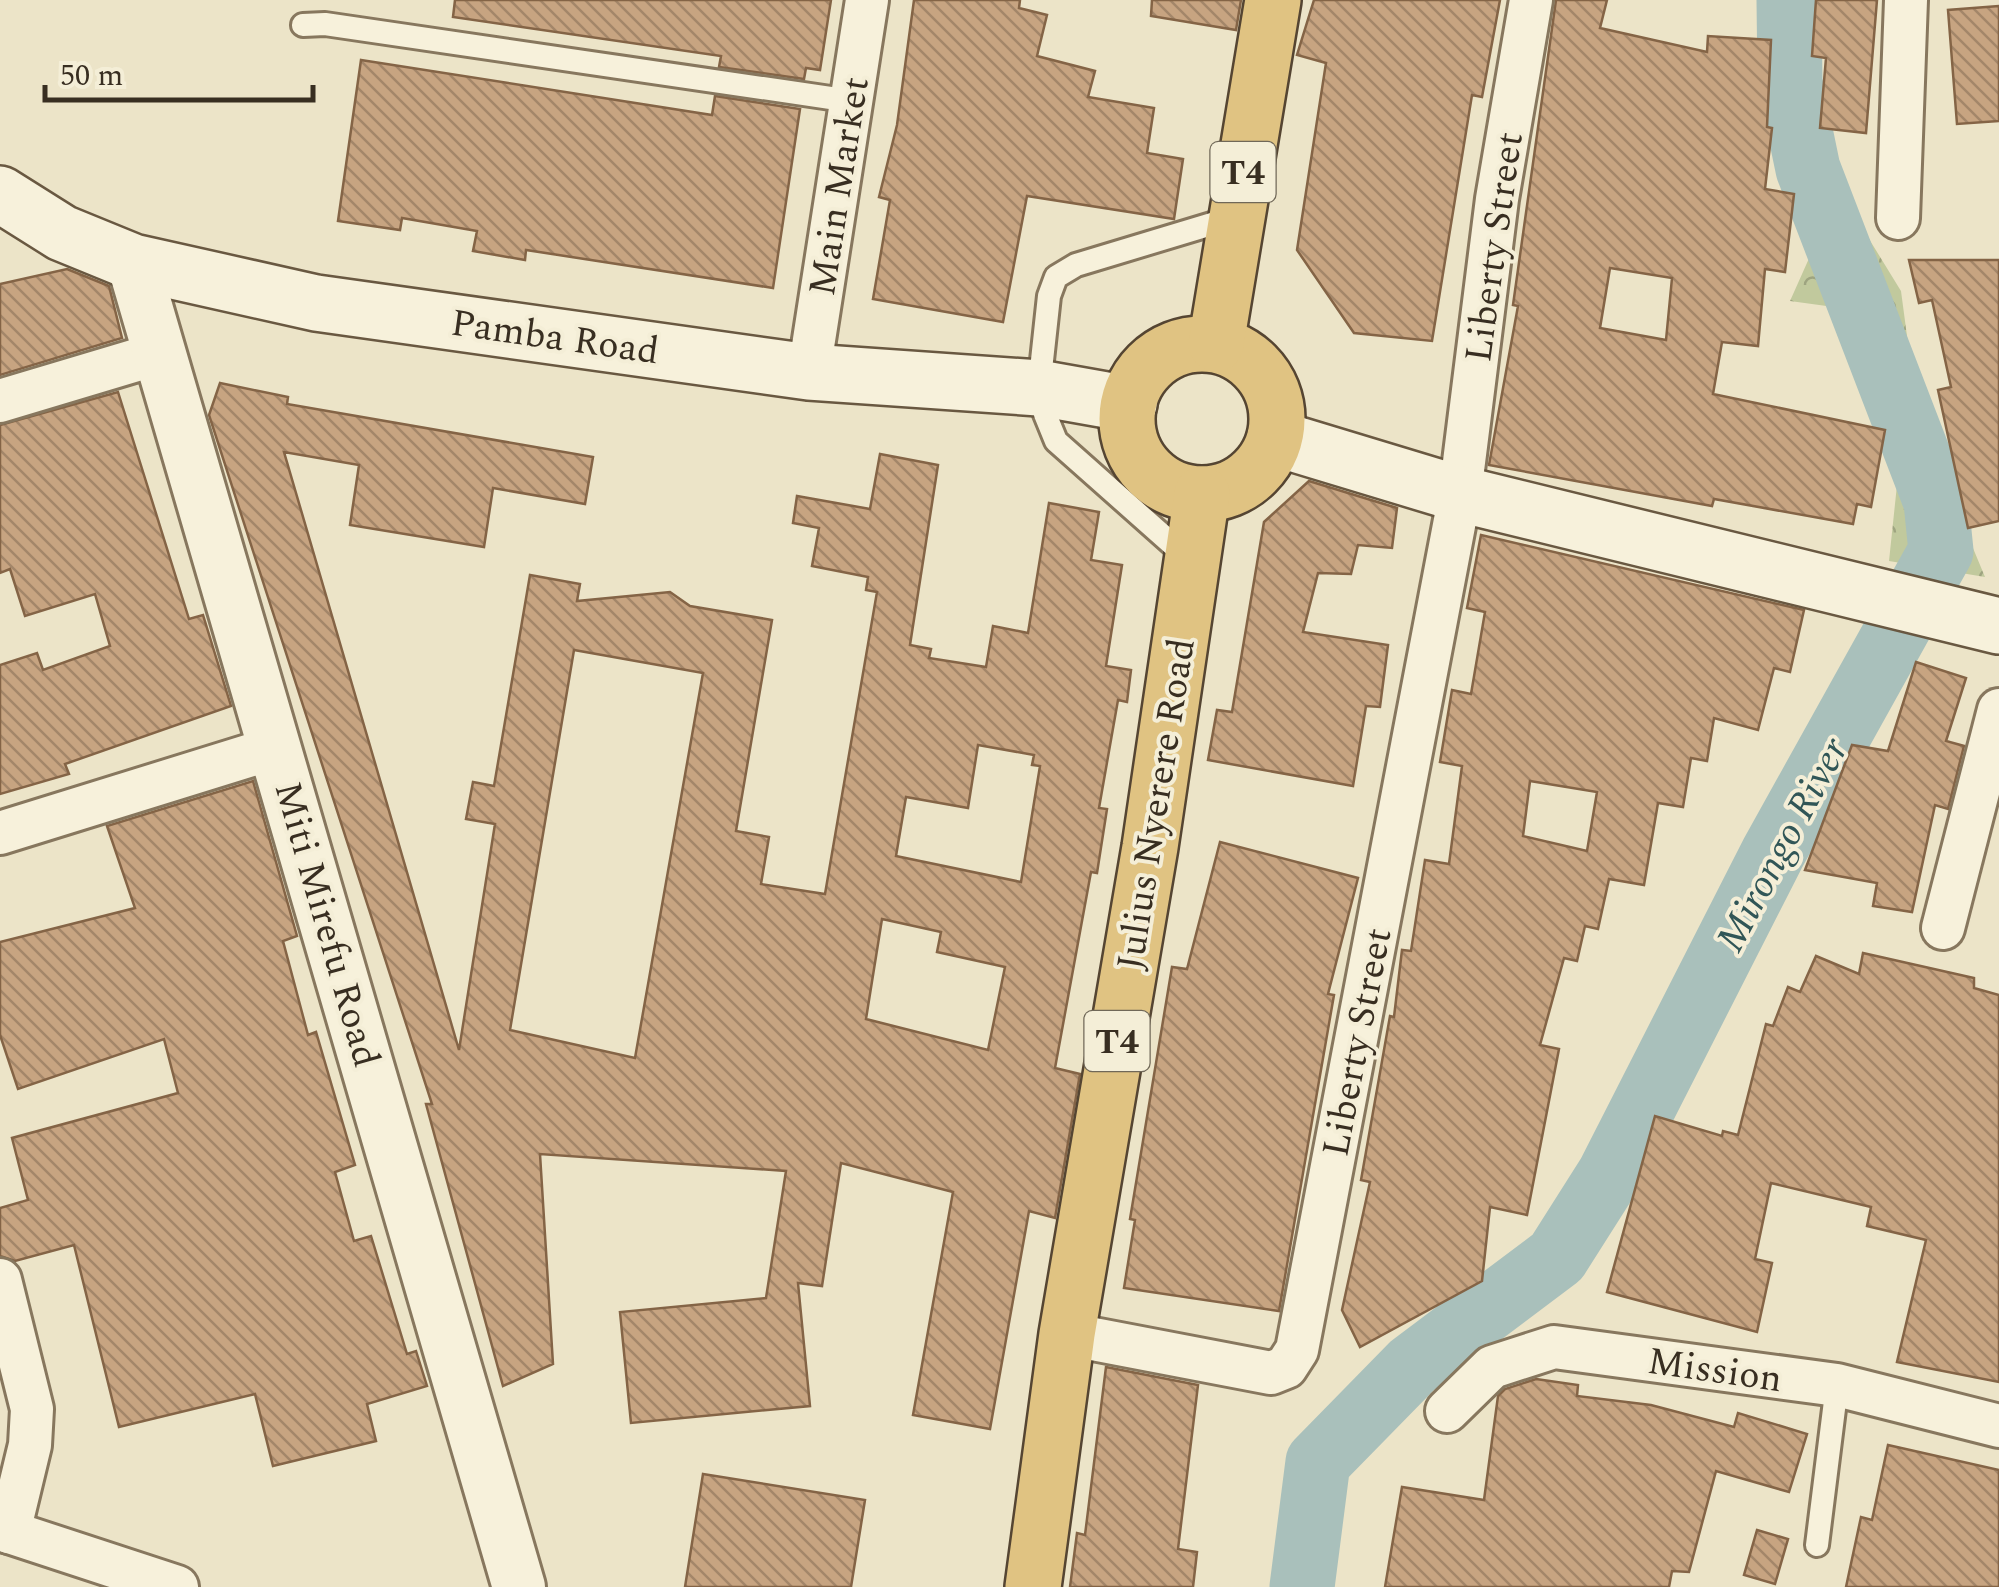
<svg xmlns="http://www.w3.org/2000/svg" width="1999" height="1587" font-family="Spectral,serif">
	<defs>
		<pattern id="forest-crowns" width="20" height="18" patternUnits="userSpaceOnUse" patternTransform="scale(2.5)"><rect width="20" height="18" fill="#c1c99d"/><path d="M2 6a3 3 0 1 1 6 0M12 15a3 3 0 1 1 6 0" fill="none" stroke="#9ea480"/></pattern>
		<pattern id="building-back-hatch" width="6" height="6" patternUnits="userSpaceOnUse" patternTransform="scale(2.5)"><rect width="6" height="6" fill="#c7a481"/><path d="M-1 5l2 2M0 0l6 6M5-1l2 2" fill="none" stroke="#a38669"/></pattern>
	</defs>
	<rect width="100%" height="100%" fill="#ece4c8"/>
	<path fill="url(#forest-crowns)" d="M1793,141L1835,158L1834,182L1901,291L1913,381L1953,500L1985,577L1889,561L1901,447L1867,386L1841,308L1790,301L1819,236L1799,178L1779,172Z"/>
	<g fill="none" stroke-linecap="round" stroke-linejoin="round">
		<path stroke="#a9c0bb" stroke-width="65" d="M1302,1587L1318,1462L1412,1366L1557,1257L1609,1175L1773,853L1941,551L1936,502L1808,169L1790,82L1789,0"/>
	</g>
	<g fill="url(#building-back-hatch)" stroke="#846446" stroke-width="2.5" fill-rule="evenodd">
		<path d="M455,0H831L820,70L806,68L804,79L719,67L721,56L453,17Z"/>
		<path d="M914,0H1020L1019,8L1047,15L1037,56L1095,71L1088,97L1154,108L1147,153L1183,159L1174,219L1027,196L1003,322L873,299L890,200L879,197L897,125Z"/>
		<path d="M1152,0H1241L1236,30L1151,16Z"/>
		<path d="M1314,0H1500L1482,97L1472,95L1432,341L1354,333L1297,250L1326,63L1297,55Z"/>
		<path d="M1556,0H1607L1600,28L1707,52L1708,36L1771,40L1767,127L1772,128L1765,189L1794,194L1785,272L1765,269L1758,346L1722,342L1713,394L1885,430L1871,507L1857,504L1853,524L1714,499L1712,506L1489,465L1518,306L1513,305ZM1610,268L1672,278L1666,340L1600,328Z"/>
		<path d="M1816,0H1877L1866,133L1820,128L1826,58L1812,56Z"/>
		<path d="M1999,6V121L1957,124L1948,10Z"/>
		<path d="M361,60L712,115L715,96L800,109L773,288L526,250L525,260L473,251L477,231L402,218L400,230L338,221Z"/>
		<path d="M1909,260H1999V521L1968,528L1938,390L1951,387L1932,300L1919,303Z"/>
		<path d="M67,269L109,286L122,338L0,375V284Z"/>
		<path d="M220,383L288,397L287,404L593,457L585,504L493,488L484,547L350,525L359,465L284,452L459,1050L495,824L466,819L473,782L494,786L530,575L580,584L577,601L670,592L690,606L772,620L736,831L769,837L761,884L825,894L877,592L866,590L868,577L812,566L819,528L793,523L797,496L870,509L880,454L938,465L910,645L931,649L929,658L986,667L993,626L1028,633L1049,503L1099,512L1091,560L1122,565L1106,666L1131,670L1127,702L1118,700L1099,808L1107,809L1097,873L1091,872L1055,1068L1080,1074L1055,1218L1029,1211L990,1429L913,1415L953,1192L841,1163L822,1286L798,1283L810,1406L631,1423L620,1312L766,1298L786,1171L540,1154L553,1364L503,1386L426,1104H432L209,415ZM574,650L703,673L635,1058L510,1030ZM978,745L1034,755L1032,765L1040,766L1021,882L896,856L906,797L968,808ZM882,919L941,932L937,952L1005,967L988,1050L866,1019Z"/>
		<path d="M118,392L189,619L203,615L231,706L65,764L69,774L0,794V665L37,653L43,670L110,646L95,594L25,616L10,569L0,573V425Z"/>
		<path d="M1309,481L1397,508L1392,548L1358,545L1351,574L1318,573L1303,632L1388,645L1380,707L1366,706L1353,786L1208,760L1217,710L1232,712L1264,522Z"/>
		<path d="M1481,535L1804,610L1790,672L1774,668L1758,730L1714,718L1707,761L1691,758L1683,807L1658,803L1644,885L1609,879L1598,929L1585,926L1577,961L1564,958L1540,1045L1559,1049L1527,1215L1490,1207L1482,1281L1360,1347L1342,1310L1370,1182L1361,1180L1390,1016L1394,1017L1402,950L1411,951L1425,860L1449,864L1462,766L1440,762L1452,690L1471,694L1485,612L1467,608ZM1530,781L1597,792L1587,851L1523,836Z"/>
		<path d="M1916,662L1966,678L1946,741L1964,746L1948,809L1935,805L1912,912L1873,906L1877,883L1805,870L1852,745L1888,751Z"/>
		<path d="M253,781L297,936L283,941L308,1035L316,1032L355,1165L335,1172L354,1241L371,1236L407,1354L416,1351L427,1386L367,1404L376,1441L273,1466L255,1394L119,1427L74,1245L15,1261L0,1256V1208L28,1200L12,1138L178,1093L164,1039L18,1089L0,1035V942L135,908L107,826Z"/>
		<path d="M1220,842L1358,878L1328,994L1334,995L1279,1311L1124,1288L1135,1220L1130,1219L1172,967L1187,969Z"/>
		<path d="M1863,953L1974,978V988L1999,995V1382L1897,1362L1926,1240L1867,1226L1871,1207L1771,1183L1755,1259L1772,1263L1757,1332L1607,1292L1655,1116L1722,1136L1723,1131L1738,1135L1766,1024L1773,1026L1788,987L1800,992L1816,956L1859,974Z"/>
		<path d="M1106,1367L1198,1385L1178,1549L1197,1552L1193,1587H1070L1077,1533L1085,1535Z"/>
		<path d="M1536,1379L1578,1385L1577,1396L1651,1405L1734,1427L1738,1413L1807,1434L1789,1492L1716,1471L1689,1572L1672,1571L1669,1587H1385L1402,1487L1484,1500L1498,1396L1505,1389Z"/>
		<path d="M1888,1445L1999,1470V1587H1846L1861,1517L1872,1520Z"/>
		<path d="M703,1474L865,1500L851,1587H685Z"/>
		<path d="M1757,1530L1788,1539L1775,1584L1744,1575Z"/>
	</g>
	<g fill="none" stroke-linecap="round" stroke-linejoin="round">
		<defs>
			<g id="service">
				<path d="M303,25L325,24L851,101"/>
				<path d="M1189,559L1056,441L1045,414L1039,388L1049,296L1056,277L1076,265L1235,217"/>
				<path d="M1817,1545L1837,1385"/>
			</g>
			<g id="minor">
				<path d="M1898,218L1906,0"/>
				<path d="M809,372L867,0"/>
				<path d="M0,401L160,353"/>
				<path d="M0,833L277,747"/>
				<path d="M1943,928L1999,710"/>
				<path d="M0,1280L32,1409L30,1445L9,1532"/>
				<path d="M1067,1334L1271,1373L1286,1367L1297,1350L1460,494L1497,199L1531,0"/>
				<path d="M1447,1411L1492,1367L1554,1347L1837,1385L1999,1426"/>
				<path d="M0,1529L177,1587"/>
			</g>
			<path id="tertiary" d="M133,262L519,1587"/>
			<g id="secondary">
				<path d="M0,194L62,233L133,262L316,303L809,372L1039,388L1129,404"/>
				<path d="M1275,438L1460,494L1999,626"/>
			</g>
			<g id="trunk">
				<circle cx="1202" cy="419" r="75"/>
				<path d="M1216,344L1273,0"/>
				<path d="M1033,1587L1067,1334L1150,847L1202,494"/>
			</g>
		</defs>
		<use href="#service" stroke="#87775e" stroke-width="28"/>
		<use href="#minor" stroke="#87775e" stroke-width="48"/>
		<use href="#tertiary" stroke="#87775e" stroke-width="58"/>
		<use href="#secondary" stroke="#695841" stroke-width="60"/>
		<use href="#trunk" stroke="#554532" stroke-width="60"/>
		<use href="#service" stroke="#f7f1db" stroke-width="22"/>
		<use href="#minor" stroke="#f7f1db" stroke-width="42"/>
		<use href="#tertiary" stroke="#f7f1db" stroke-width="52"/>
		<use href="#secondary" stroke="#f7f1db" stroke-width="55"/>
		<use href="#trunk" stroke="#e0c382" stroke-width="55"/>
	</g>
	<g text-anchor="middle" stroke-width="8" stroke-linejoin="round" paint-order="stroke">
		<g fill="#f4eed7" stroke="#706858" stroke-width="2.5">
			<rect x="1210.5" y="142" width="65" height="60" rx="8"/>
			<rect x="1084.5" y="1011" width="65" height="60" rx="8"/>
		</g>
		<g font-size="35" font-weight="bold" fill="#382e21">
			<text x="1243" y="184">T4</text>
			<text x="1117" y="1053">T4</text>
		</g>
		<g font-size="38" fill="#382e21" stroke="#f4eed7">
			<text transform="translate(838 186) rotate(-81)" y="13">Main Market</text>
			<text transform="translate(1493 247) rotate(-82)" y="13">Liberty Street</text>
			<text transform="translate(555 336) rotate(8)" y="13">Pamba Road</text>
			<text transform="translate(1155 804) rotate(-81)" y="13">Julius Nyerere Road</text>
			<text transform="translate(328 924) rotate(74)" y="13">Miti Mirefu Road</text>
			<text transform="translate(1356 1042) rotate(-79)" y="13">Liberty Street</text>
			<text transform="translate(1715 1369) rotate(8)" y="13">Mission</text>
		</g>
		<g font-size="40" font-style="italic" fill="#315657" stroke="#f4eed7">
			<text transform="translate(1781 844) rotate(-62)" y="14">Mirongo River</text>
		</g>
	</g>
	<path d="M45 85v15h268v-15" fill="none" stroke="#382e21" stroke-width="5"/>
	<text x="60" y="85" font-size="30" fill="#382e21" stroke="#f4eed7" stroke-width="8" paint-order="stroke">50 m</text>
</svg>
